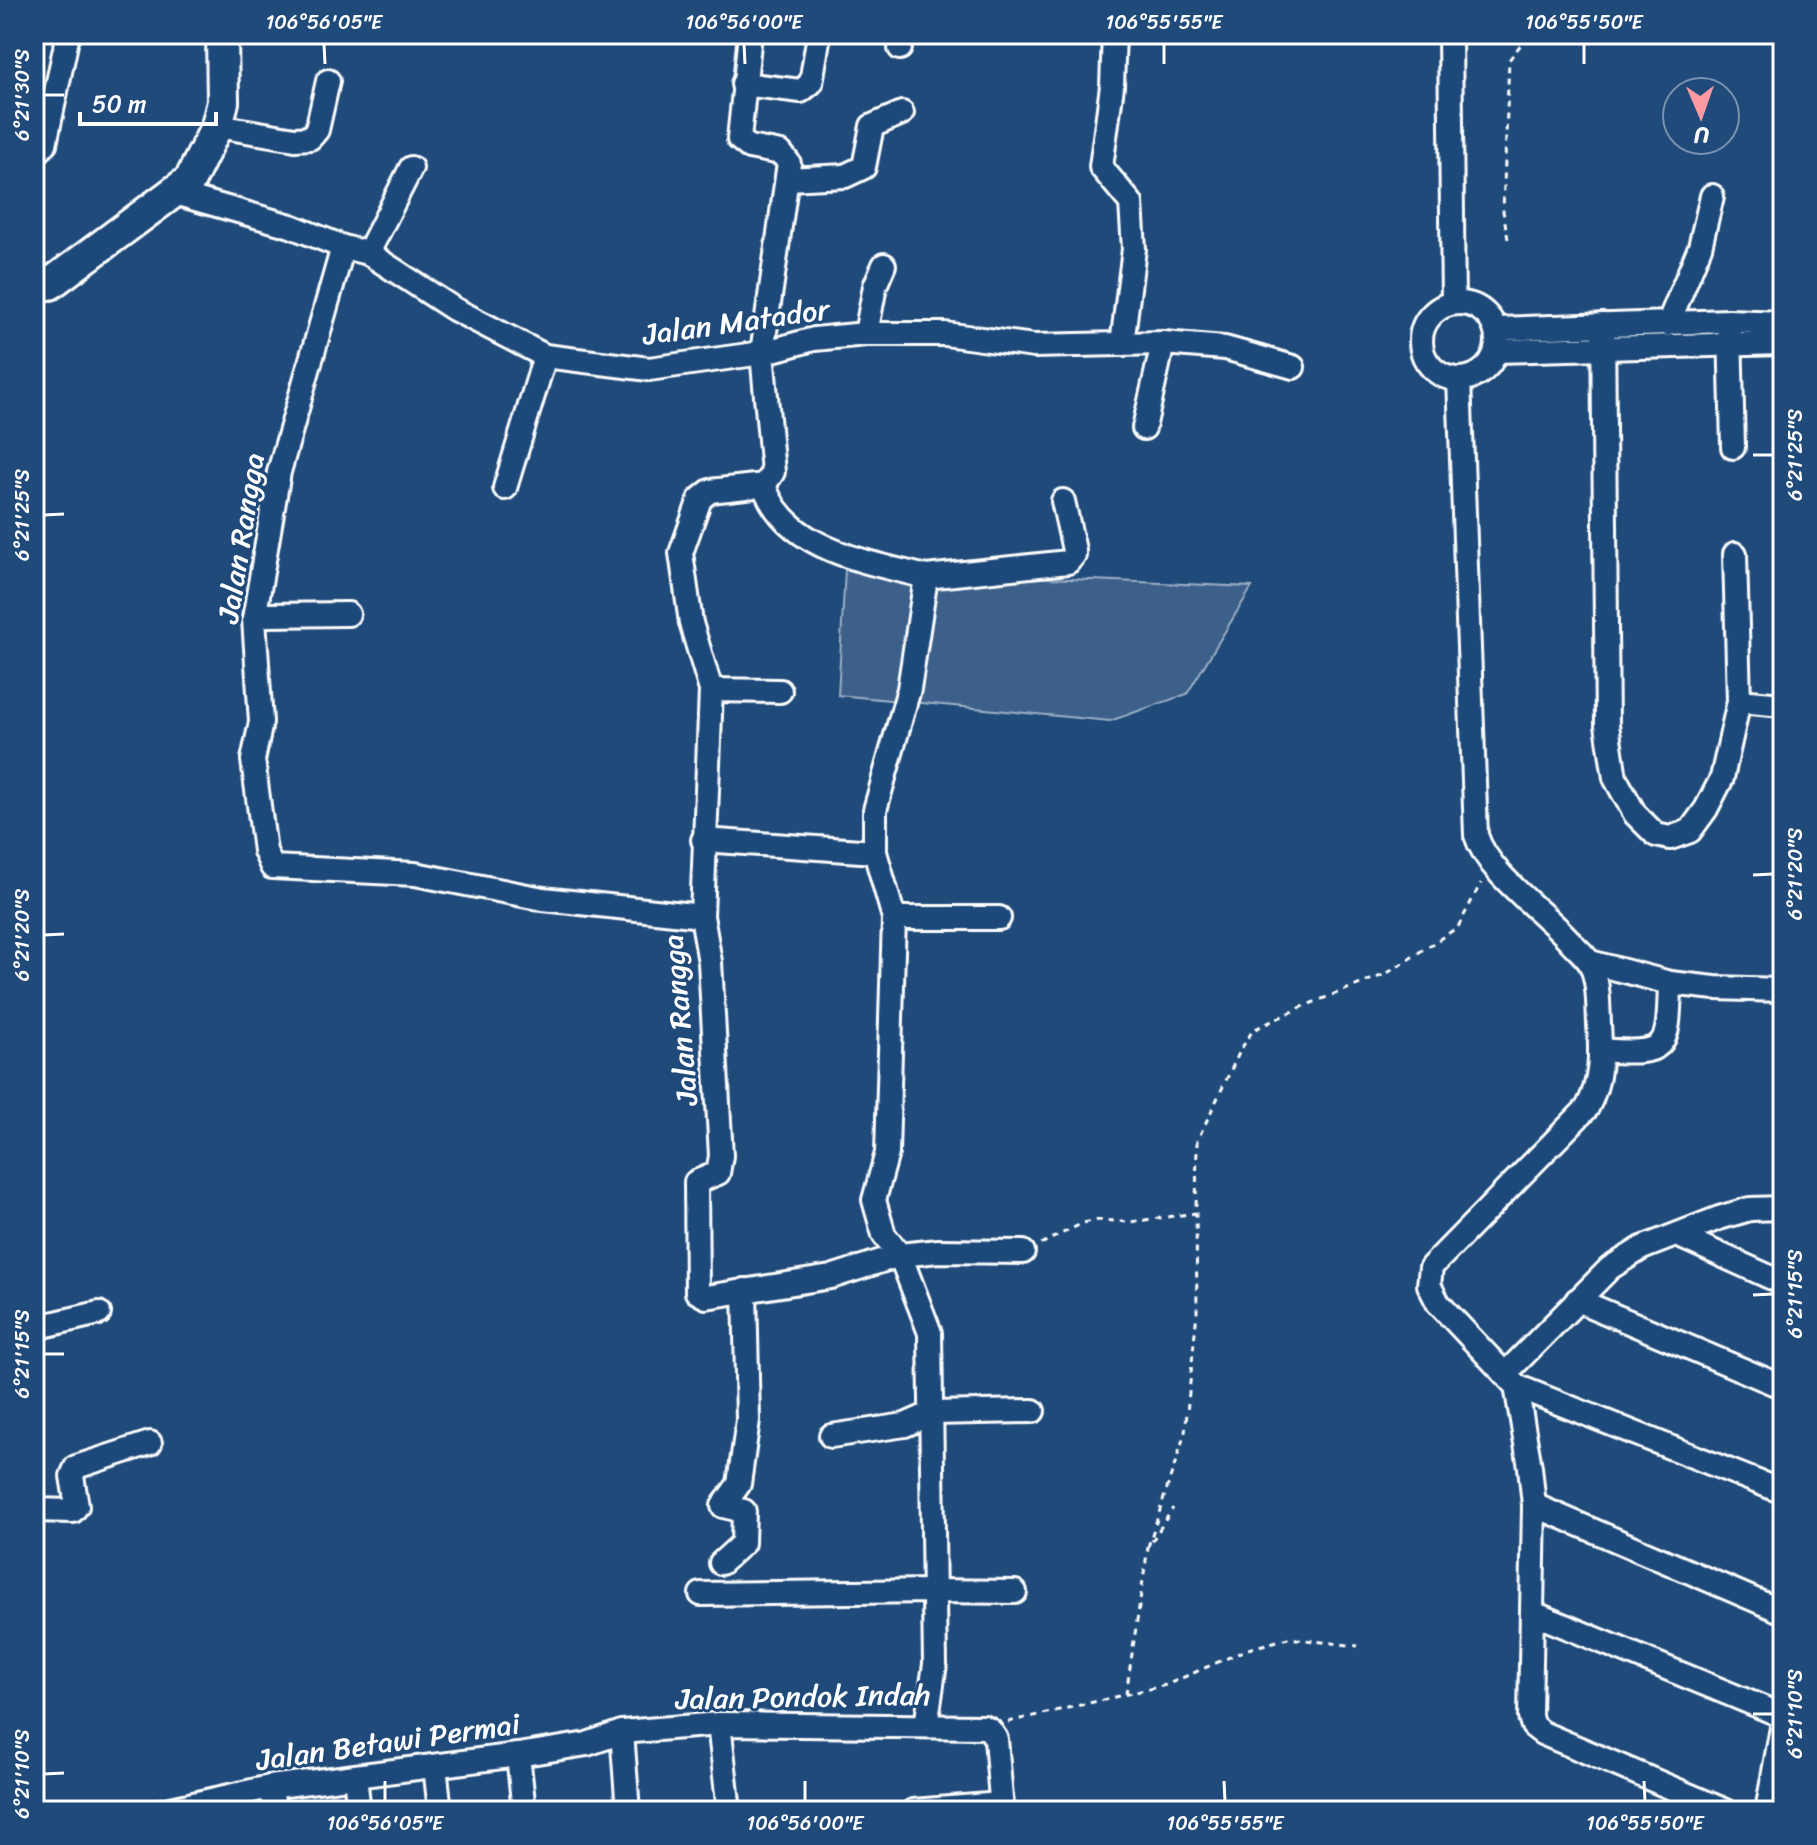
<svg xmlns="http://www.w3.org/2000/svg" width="1817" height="1845" font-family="Sriracha,sans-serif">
	<rect width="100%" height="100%" fill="#1f4a7a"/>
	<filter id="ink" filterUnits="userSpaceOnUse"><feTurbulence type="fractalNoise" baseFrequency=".0125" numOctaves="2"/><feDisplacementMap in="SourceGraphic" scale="16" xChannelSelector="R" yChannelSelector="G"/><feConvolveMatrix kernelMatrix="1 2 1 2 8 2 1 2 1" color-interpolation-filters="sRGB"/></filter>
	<g filter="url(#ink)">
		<path fill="#3c618b" stroke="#9eb0c5" stroke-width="2" d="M845,569L1252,587L1187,694L1110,721L838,695Z"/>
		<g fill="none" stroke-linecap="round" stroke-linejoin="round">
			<defs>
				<g id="street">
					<path d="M1114,34L1112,86L1101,167L1131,203L1134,249L1122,344"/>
					<path d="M1450,34L1453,303"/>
					<path d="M900,48L901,34"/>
					<path d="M743,84L801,91L811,83L819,34"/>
					<path d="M217,126L295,139L310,138L317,130L328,81"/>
					<path d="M34,156L45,144L68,34"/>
					<path d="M788,179L845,176L864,167L872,126L902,113"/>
					<path d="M174,193L291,226L343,247L368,253L454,309L545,356L649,369L762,353L814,339L866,334H945L1034,346L1163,343L1225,348L1293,367"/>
					<path d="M343,247L279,472L254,619L261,722L253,760L265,851L272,867L415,874L543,899L702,916L710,962L721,1156L718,1173L696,1182L697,1292L706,1297L831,1277L900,1255L930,1333L935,1664L926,1726"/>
					<path d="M368,253L411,168"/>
					<circle cx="1459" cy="341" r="38"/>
					<path d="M1668,324L1700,247L1712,196"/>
					<path d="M1603,325L1607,725L1615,778L1635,814L1656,835L1670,838L1690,831L1706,809L1722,778L1739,701L1735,554"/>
					<path d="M1496,329L1729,321L1783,323"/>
					<path d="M1730,330L1733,447"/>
					<path d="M866,334L875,286L884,265"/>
					<path d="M1496,351L1783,343"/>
					<path d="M1459,379L1476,835C1488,874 1541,909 1569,940C1575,947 1585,955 1590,963C1599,980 1598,1005 1599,1024C1601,1055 1602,1080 1587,1108L1431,1267L1429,1285L1438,1303L1516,1386L1530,1467L1534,1505L1530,1717L1533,1726L1542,1733L1726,1811"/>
					<path d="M1144,428L1163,343"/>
					<path d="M764,485C785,550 869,562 926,577L909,689L875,810V852L894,918L887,1153L874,1200L884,1235L900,1255L938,1251L1023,1252"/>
					<path d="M505,488L545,356"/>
					<path d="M926,577L1068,562L1074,555V550L1063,501"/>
					<path d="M254,619L265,615L348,614"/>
					<path d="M711,690L780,691"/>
					<path d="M1739,701L1783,705"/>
					<path d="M703,840L875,852"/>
					<path d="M702,916L711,690L691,623L681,553L700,499L710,491L764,485L773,472L762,353L789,163L781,153L749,147L739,139L750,34"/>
					<path d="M894,918H999"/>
					<path d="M1590,962L1670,983L1715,988L1783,990"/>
					<path d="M1601,1050C1670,1056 1668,1048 1670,983"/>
					<path d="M1677,1235L1783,1283"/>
					<path d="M1577,1300L1783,1387"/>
					<path d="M34,1328L99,1313"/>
					<path d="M1506,1373L1610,1268L1642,1248L1719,1218L1750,1209L1783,1208"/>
					<path d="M1516,1386L1783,1492"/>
					<path d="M831,1436L905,1425L932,1413L1033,1411"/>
					<path d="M1534,1505L1783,1612"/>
					<path d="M34,1510L73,1511L77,1506L72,1476L76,1467L150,1443"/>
					<path d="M721,1563L743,1543L744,1511L723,1506L739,1484L748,1420L745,1290"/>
					<path d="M701,1594L933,1591L1015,1592"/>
					<path d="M1533,1613L1783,1716"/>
					<path d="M719,1724L729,1811"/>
					<path d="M622,1732L628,1811"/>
					<path d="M518,1755L524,1811"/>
					<path d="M435,1766L440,1811"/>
					<path d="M355,1777L359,1811"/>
					<path d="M270,1787L275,1811"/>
					<path d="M162,1811L270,1787L518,1755L587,1744L622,1732L719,1724L984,1727L990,1730L996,1739L1002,1811"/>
					<path d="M913,1811L1001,1804"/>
					<path d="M1767,1811L1783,1722"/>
				</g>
				<path id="secondary" d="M34,284H50L190,180L217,126L223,102L222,34"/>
			</defs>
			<use href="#street" stroke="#fff" stroke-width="28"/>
			<use href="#secondary" stroke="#fff" stroke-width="36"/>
			<g stroke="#fff" stroke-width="3" stroke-dasharray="6 6" stroke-linecap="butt">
				<path d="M1508,239L1503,211L1509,60L1529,34"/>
				<path d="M1041,1244L1083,1223L1098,1220L1130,1222L1196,1213L1197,1141L1241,1049L1253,1030L1304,1006L1386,974L1458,927L1481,883"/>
				<path d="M1152,1541L1173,1508"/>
				<path d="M1148,1547L1185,1433L1197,1312L1196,1213"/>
				<path d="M1126,1694L1148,1547"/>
				<path d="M1008,1722L1166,1685L1248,1649L1288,1638L1358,1646"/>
			</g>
			<use href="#street" stroke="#1f4a7a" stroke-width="22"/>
			<use href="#secondary" stroke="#1f4a7a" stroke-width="30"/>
		</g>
	</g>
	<path fill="none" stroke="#fff" stroke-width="3" d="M324,44L325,64M744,44L745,64M1164,44V64M1584,44V64M44,95H64M1753,455H1773M44,515L64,514M1753,875L1773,874M44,935L64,934M1753,1295L1773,1294M44,1354H64M1753,1714H1773M44,1774L64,1773M385,1781V1801M805,1781V1801M1224,1781L1225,1801M1644,1781L1645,1801"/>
	<g text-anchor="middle" stroke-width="6" stroke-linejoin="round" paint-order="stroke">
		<g font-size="30" fill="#fff" stroke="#1f4a7a">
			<text transform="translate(736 322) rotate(-8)" y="10">Jalan Matador</text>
			<text transform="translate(241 538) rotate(-81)" y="10">Jalan Rangga</text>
			<text transform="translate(680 1020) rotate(-95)" y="10">Jalan Rangga</text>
			<text transform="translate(803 1697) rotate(-1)" y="10">Jalan Pondok Indah</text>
			<text transform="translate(388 1742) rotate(-8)" y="10">Jalan Betawi Permai</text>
		</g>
	</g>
	<rect width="1817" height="1845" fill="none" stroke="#1f4a7a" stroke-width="88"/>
	<g transform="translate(1701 116) rotate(178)"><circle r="38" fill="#1f4a7a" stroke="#7992af" stroke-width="2"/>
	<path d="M0-6L14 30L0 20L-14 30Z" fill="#ff9aa2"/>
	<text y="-12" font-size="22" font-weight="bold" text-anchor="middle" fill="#ffffff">U</text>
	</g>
	<path d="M80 112v12h136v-12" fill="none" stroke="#ffffff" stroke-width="4"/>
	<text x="92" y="112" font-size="24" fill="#ffffff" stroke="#1f4a7a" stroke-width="6" paint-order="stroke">50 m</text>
	<rect x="44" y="44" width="1729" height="1757" fill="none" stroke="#fff" stroke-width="3"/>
	<g font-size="20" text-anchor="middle" fill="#fff">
		<text x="324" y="29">106°56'05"E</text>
		<text x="744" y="29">106°56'00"E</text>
		<text x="1164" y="29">106°55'55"E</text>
		<text x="1584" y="29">106°55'50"E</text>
		<text transform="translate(22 95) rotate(-90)" y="7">6°21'30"S</text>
		<text transform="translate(1795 455) rotate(-90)" y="7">6°21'25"S</text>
		<text transform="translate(22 515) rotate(-90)" y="7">6°21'25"S</text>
		<text transform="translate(1795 874) rotate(-90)" y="7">6°21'20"S</text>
		<text transform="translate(22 935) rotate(-90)" y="7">6°21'20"S</text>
		<text transform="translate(1795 1294) rotate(-90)" y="7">6°21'15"S</text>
		<text transform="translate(22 1354) rotate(-90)" y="7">6°21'15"S</text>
		<text transform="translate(1795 1714) rotate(-90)" y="7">6°21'10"S</text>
		<text transform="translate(22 1774) rotate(-90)" y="7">6°21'10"S</text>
		<text x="385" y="1830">106°56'05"E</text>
		<text x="805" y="1830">106°56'00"E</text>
		<text x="1225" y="1830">106°55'55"E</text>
		<text x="1645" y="1830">106°55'50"E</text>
	</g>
</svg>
